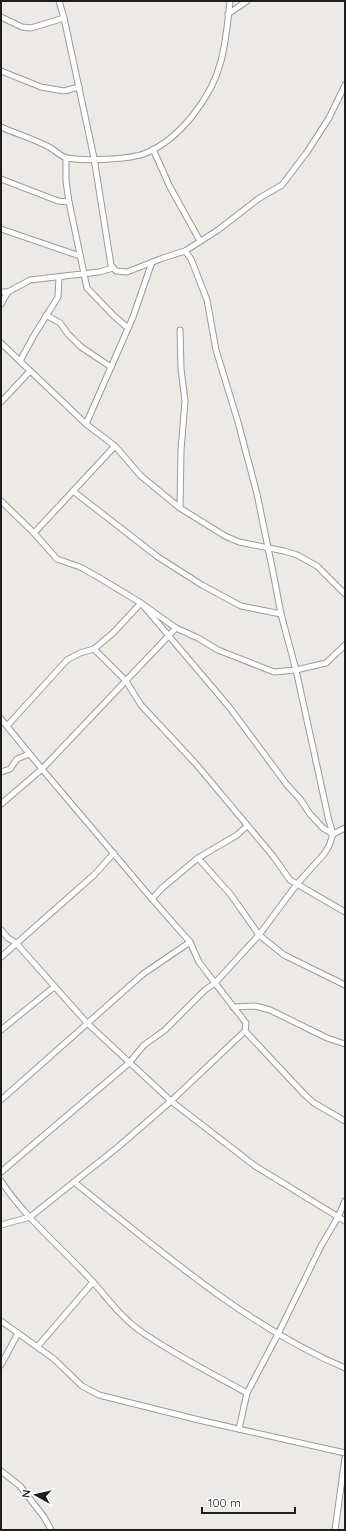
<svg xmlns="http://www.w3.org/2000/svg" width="346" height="1531" font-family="Quicksand,sans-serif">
	<rect width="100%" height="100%" fill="#edeae5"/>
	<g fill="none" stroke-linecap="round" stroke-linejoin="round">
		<defs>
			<g id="minor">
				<path d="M228,14L247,1"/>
				<path d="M1,17L22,27L31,28L64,18"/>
				<path d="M1,71L41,87L64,91L79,87"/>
				<path d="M1,127C17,134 34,139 49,147C55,150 61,157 67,158C85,161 129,160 146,153C180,139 212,97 221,61C226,42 228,21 230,1"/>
				<path d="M153,149L170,187L200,241"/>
				<path d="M66,158V181L69,202L87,288L114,316L128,328"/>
				<path d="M1,179L58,201L69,202"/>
				<path d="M1,229L80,256"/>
				<path d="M185,251L218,230L258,199L282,185L307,152L329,118L345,85"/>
				<path d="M1,292H8L1,304"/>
				<path d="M8,292L30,280L99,272L113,268"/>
				<path d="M46,315L60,323L68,334L81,347L111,367"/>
				<path d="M1,343L86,424L115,446L141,476L180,508L225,536L239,542L284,551L297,555L317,566L345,594"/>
				<path d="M20,361L33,337L58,297L59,277"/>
				<path d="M1,402L30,371"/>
				<path d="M86,424L133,317L152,262"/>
				<path d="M73,491L158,557L202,585L241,606L281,614"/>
				<path d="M1,501L34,533L57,559L80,567L98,577L141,603L176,628L198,638L218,650L274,672L296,670L326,663L345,645"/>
				<path d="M180,508L181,450L185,401L181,369L180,330"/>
				<path d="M34,533L115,446"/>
				<path d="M94,649L126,681L141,705L196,764L273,856L290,880L345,912"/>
				<path d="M1,719L42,769L176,628"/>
				<path d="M7,726L67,660L80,653L94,649L113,633L141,603L230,708L287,785L300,799L310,814L323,828L333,834L345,828"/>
				<path d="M1,772L10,769L17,759L29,754"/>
				<path d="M1,804L42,769L152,899L190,942L199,962L215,983L205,990L165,1030L144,1045L129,1063L1,1172"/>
				<path d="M198,858L237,835L247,826"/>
				<path d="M152,899L162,888L198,858L231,895L259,935L284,955L345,985"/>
				<path d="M1,930L8,938L16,943L87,1023L171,1101L255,1166L345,1221"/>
				<path d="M1,957L94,875L114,853"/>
				<path d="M233,1007L255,1006L270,1010L327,1038L345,1044"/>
				<path d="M1,1030L54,987"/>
				<path d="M245,1031L305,1095L314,1103L345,1121"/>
				<path d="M1,1100L143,974L190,942"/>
				<path d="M1,1181C26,1219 62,1248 93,1282C108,1299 120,1316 139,1330C173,1354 211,1373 247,1393"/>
				<path d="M74,1182C158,1249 246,1326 345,1368"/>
				<path d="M1,1225L30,1217L118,1147L171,1101L245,1031L246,1023L215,983L259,935L297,884L324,854L329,846L333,834L329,821L296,670L281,614L274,577L257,494L238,422L216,350L207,300L191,259L185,251L163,258L127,272L116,271L111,265L94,158L64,18L59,1"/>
				<path d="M1,1321L54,1359L82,1386L99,1395L203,1421L345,1453"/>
				<path d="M38,1346L93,1282"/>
				<path d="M1,1365L18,1333"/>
				<path d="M239,1429L247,1393L278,1334L321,1246L338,1217L345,1201"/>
				<path d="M1,1471L20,1486L44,1517L51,1530"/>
				<path d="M335,1530L345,1458"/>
			</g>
		</defs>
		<use href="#minor" stroke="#9b9b9b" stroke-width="7"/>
		<use href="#minor" stroke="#fff" stroke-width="5"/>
	</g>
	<rect width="346" height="1531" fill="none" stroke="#1e1e1e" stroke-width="4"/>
	<g transform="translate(36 1495) rotate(278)" stroke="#ffffff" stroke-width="3" paint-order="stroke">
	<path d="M0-3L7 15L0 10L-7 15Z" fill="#1e1e1e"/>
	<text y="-6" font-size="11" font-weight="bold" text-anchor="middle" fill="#1e1e1e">N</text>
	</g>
	<path d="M202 1507v6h93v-6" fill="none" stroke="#1e1e1e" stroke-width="2"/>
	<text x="208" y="1507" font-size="12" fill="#1e1e1e" stroke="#ffffff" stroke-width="3" paint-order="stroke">100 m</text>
</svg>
